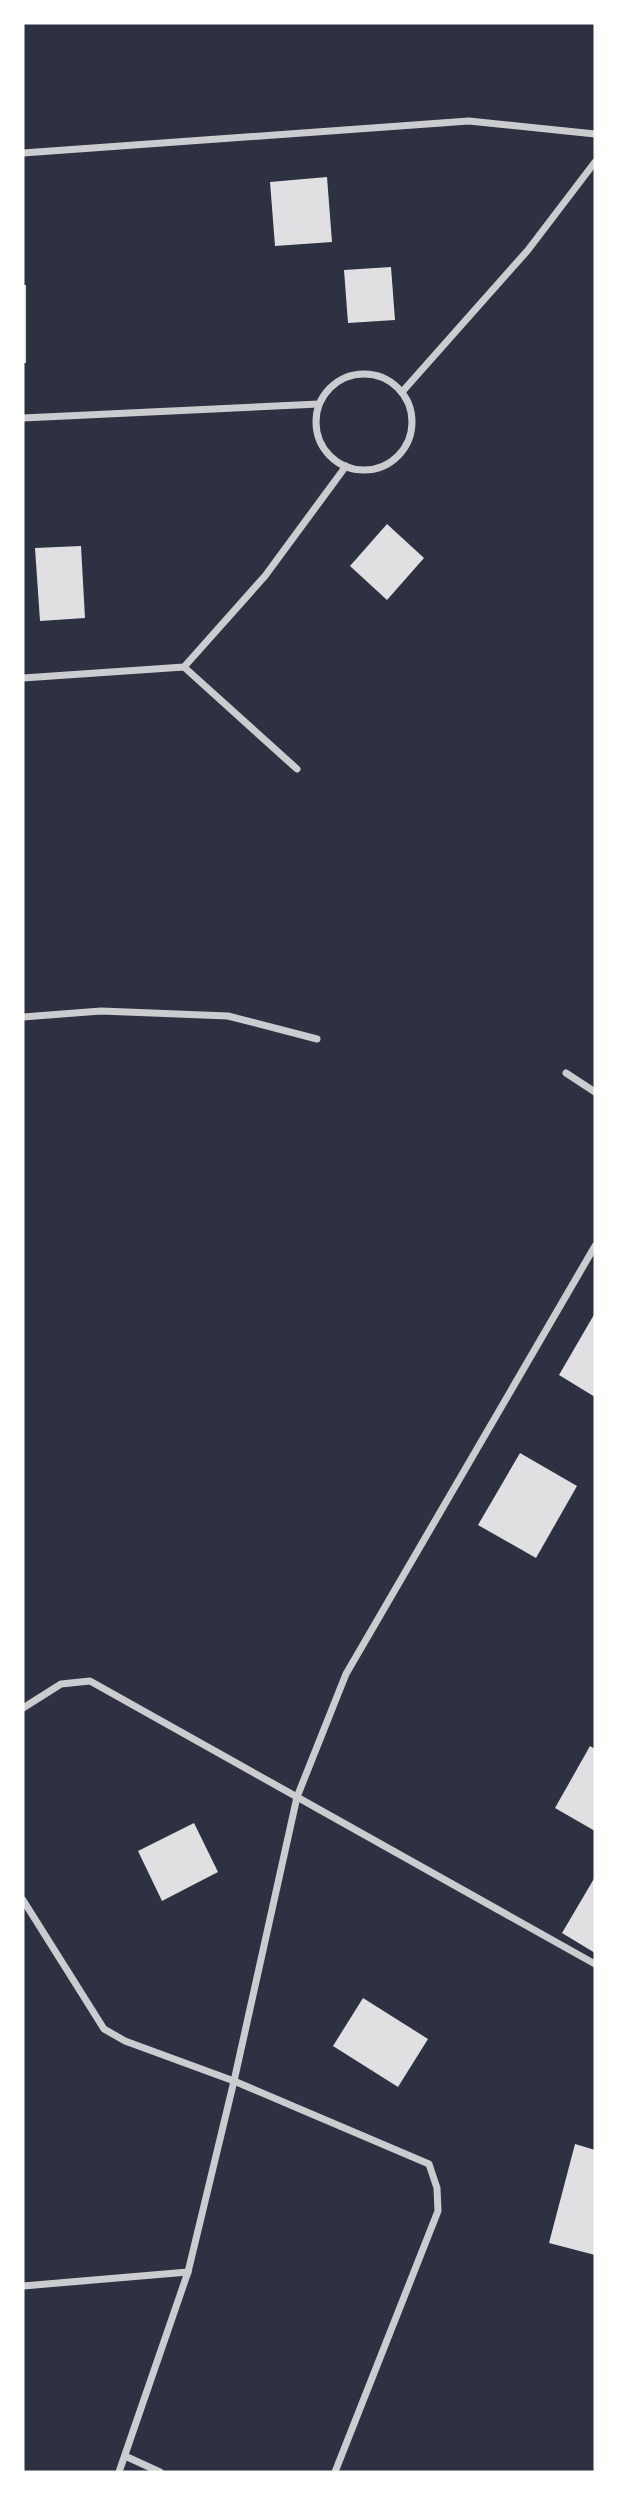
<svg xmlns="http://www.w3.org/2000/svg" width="618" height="2495" font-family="Bitter,serif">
	<rect width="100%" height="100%" fill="#2d3142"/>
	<g fill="#e0e0e3">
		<path d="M327,177L332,242L275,246L270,182Z"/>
		<path d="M391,267L395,320L348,323L344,270Z"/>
		<rect x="23" y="285" width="3" height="78"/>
		<path d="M387,524L424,558L387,600L350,566Z"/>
		<path d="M81,546L85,618L40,621L35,548Z"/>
		<path d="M595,1313V1397L559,1375Z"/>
		<path d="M520,1453L577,1486L536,1558L478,1525Z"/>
		<path d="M590,1746L595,1749V1831L555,1808Z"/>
		<path d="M194,1823L218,1872L162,1901L138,1851Z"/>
		<path d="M595,1877V1953L562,1933Z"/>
		<path d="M363,1998L428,2039L398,2087L333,2046Z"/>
		<path d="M575,2144L595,2150V2255L549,2243Z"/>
	</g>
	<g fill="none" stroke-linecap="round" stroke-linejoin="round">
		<g stroke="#caccd0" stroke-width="7">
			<path d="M23,153L469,121L595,134"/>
			<circle cx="364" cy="422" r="48"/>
			<path d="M402,392L528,250L595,162"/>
			<path d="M23,418L319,404"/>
			<path d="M184,667L297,769"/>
			<path d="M23,678L184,667L265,576L346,466"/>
			<path d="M23,1017L101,1011L228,1016L317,1039"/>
			<path d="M566,1073L595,1092"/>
			<path d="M23,1708L61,1684L90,1681L595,1964"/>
			<path d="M23,1900L104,2029L125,2041L234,2081L429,2164L437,2188L438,2211L335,2472"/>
			<path d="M23,2286L188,2272"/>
			<path d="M125,2456L160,2472"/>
			<path d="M119,2472L188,2272L234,2081L297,1797L346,1674L595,1246"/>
		</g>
	</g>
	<rect width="618" height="2495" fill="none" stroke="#ffffff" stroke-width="49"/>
</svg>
